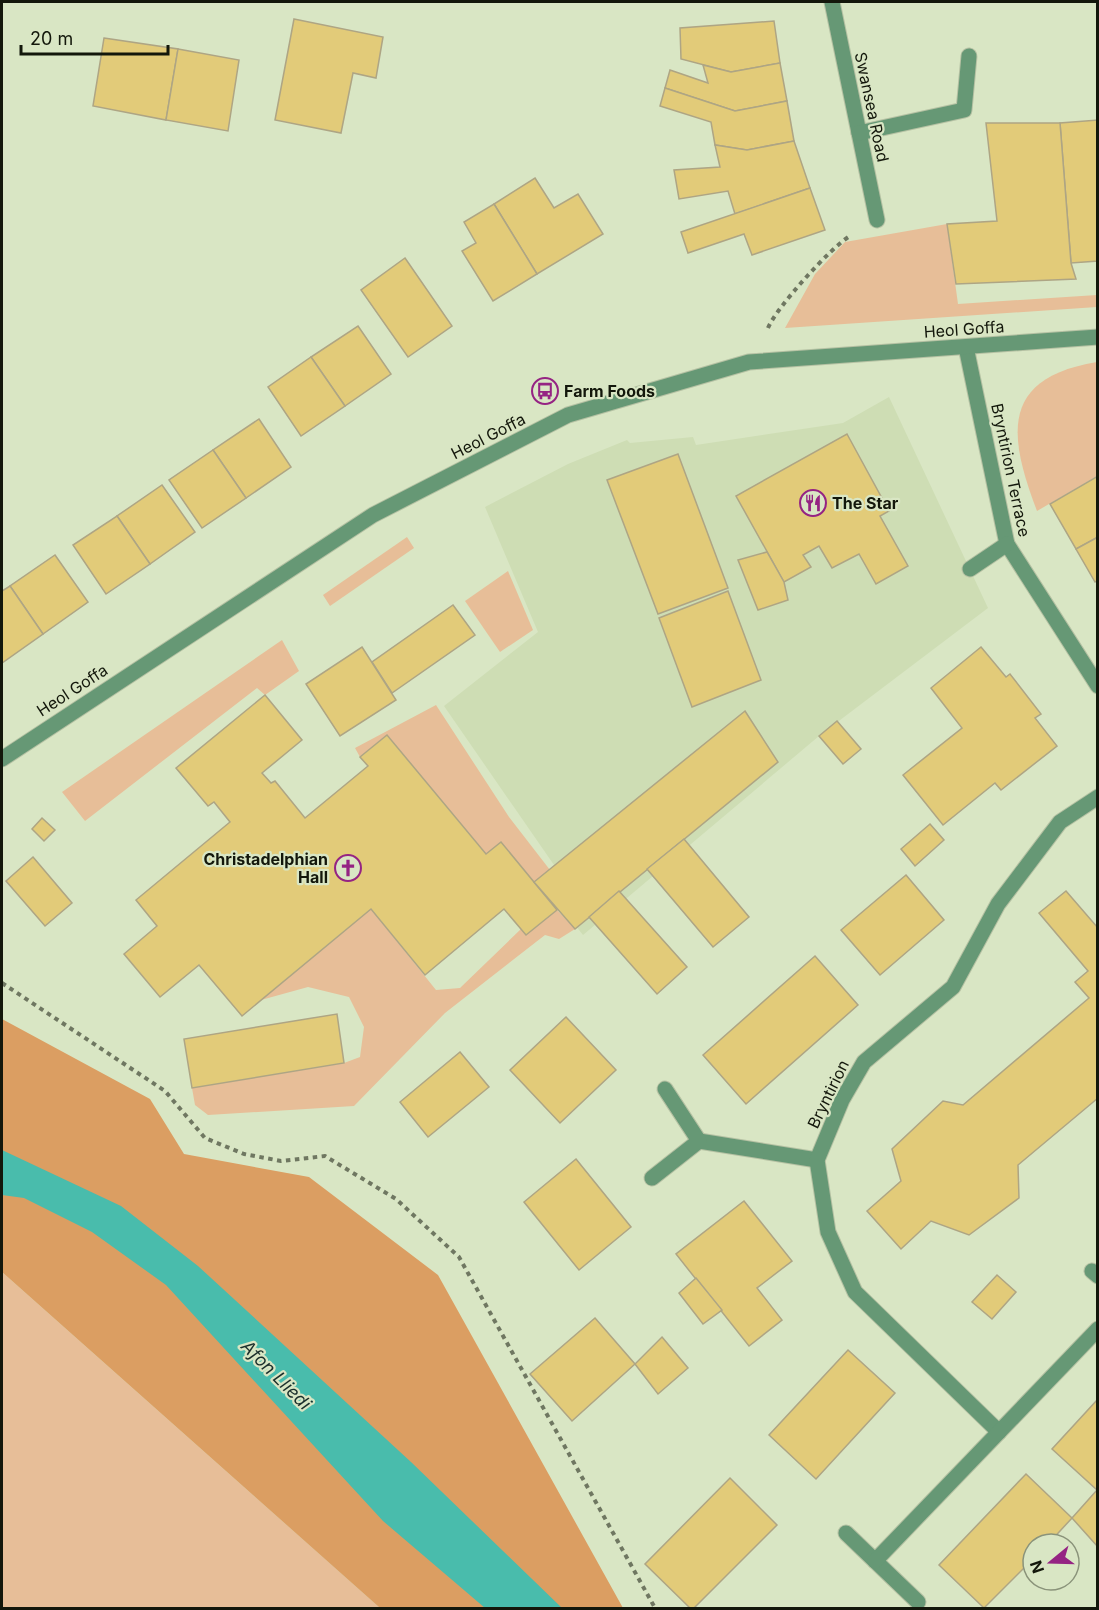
<svg xmlns="http://www.w3.org/2000/svg" width="1099" height="1610" font-family="Inter,sans-serif">
	<rect width="100%" height="100%" fill="#d9e6c4"/>
	<path fill="#ceddb4" d="M889,397L988,608L819,736L583,935L548,891L563,878L444,706L538,632L485,507L568,464L627,440L630,443L693,437L696,445L843,423Z"/>
	<g fill="#e7be98">
		<path d="M947,224L958,304L1097,295V307L785,328L815,274L845,242Z"/>
		<path d="M1097,362V476L1037,511C1008,435 1000,378 1097,362Z"/>
		<path d="M407,537L414,548L330,606L323,595Z"/>
		<path d="M508,571L533,630L500,652L465,601Z"/>
		<path d="M282,640L299,671L265,695L257,688L85,821L62,792Z"/>
		<path d="M436,705L509,817L550,870L534,882L486,854L387,735L360,757L355,748Z"/>
		<path d="M371,909L436,990L460,988L521,929L526,935L557,910L575,929L559,939L545,935L445,1013L354,1106L208,1115L195,1105L192,1088L344,1063L360,1057L364,1027L349,997L308,987L261,1000Z"/>
		<path d="M2,1272L380,1608H2Z"/>
	</g>
	<path fill="#db9e62" d="M2,1019L150,1099L184,1154L309,1177L438,1275L623,1608H380L2,1272Z"/>
	<path fill="#49bcac" d="M2,1150L121,1206L198,1266L411,1462L562,1608H485L383,1521L166,1285L92,1232L24,1198L2,1195Z"/>
	<g fill="#e2cb79" stroke="#aea584" stroke-width="1.5">
		<path d="M294,19L383,37L376,78L353,73L341,133L275,120Z"/>
		<path d="M774,21L780,63L731,72L681,59L680,28Z"/>
		<path d="M104,38L178,49L166,120L93,106Z"/>
		<path d="M178,49L239,60L228,131L166,120Z"/>
		<path d="M780,63L787,101L735,111L665,88L670,70L708,83L703,65L731,72Z"/>
		<path d="M665,88L735,111L787,101L794,141L747,150L715,145L711,122L660,106Z"/>
		<path d="M1098,120V261L1071,263L1060,123Z"/>
		<path d="M986,123H1060L1071,263L1076,279L956,284L947,224L997,221Z"/>
		<path d="M794,141L810,188L735,214L728,191L679,199L674,170L720,167L715,145L747,150Z"/>
		<path d="M535,178L554,208L578,194L603,234L537,274L494,204Z"/>
		<path d="M810,188L825,230L752,255L744,234L688,253L681,232Z"/>
		<path d="M494,204L537,274L493,301L462,251L476,243L464,222Z"/>
		<path d="M405,258L452,326L408,357L361,290Z"/>
		<path d="M358,326L391,374L345,406L311,357Z"/>
		<path d="M311,357L345,406L301,436L268,387Z"/>
		<path d="M259,419L291,467L246,498L213,450Z"/>
		<path d="M847,434L889,511L880,516L908,566L876,584L859,554L832,568L819,546L803,555L811,567L784,582L736,496Z"/>
		<path d="M213,450L246,498L202,528L169,480Z"/>
		<path d="M678,454L728,588L658,614L607,480Z"/>
		<path d="M1098,476V537L1076,549L1050,504Z"/>
		<path d="M162,485L195,532L150,564L117,516Z"/>
		<path d="M117,516L150,564L106,594L73,545Z"/>
		<path d="M1098,537V580L1095,582L1076,549Z"/>
		<path d="M767,552L784,582L788,600L758,610L738,560Z"/>
		<path d="M55,555L88,602L43,634L10,586Z"/>
		<path d="M10,586L43,634L2,663V591Z"/>
		<path d="M728,591L761,680L692,707L659,618Z"/>
		<path d="M453,605L475,635L392,693L372,662Z"/>
		<path d="M362,647L396,700L340,736L306,684Z"/>
		<path d="M981,647L1006,677L1010,674L1041,714L1035,718L1057,746L1001,790L995,783L943,825L903,775L962,728L931,688Z"/>
		<path d="M265,695L302,740L262,773L271,783L275,781L305,818L368,766L360,757L387,735L486,854L501,842L557,910L526,935L504,909L425,975L371,909L242,1016L199,965L160,997L124,954L157,926L136,900L230,822L214,802L208,806L176,768Z"/>
		<path d="M745,711L778,762L575,929L534,882Z"/>
		<path d="M837,721L861,749L843,764L819,736Z"/>
		<path d="M42,818L55,830L44,841L32,829Z"/>
		<path d="M930,824L944,840L915,866L901,849Z"/>
		<path d="M684,839L749,917L713,947L647,869Z"/>
		<path d="M33,857L72,903L45,926L6,881Z"/>
		<path d="M906,875L944,920L880,975L841,930Z"/>
		<path d="M619,891L687,967L657,994L589,917Z"/>
		<path d="M1066,891L1098,928V1098L1018,1165L1019,1198L969,1235L931,1221L901,1249L867,1211L901,1181L892,1149L943,1101L963,1105L1089,998L1075,982L1088,971L1039,913Z"/>
		<path d="M815,956L858,1005L746,1104L703,1055Z"/>
		<path d="M337,1014L344,1063L192,1088L184,1039Z"/>
		<path d="M566,1017L616,1070L560,1123L510,1070Z"/>
		<path d="M460,1052L489,1087L428,1137L400,1102Z"/>
		<path d="M576,1159L631,1227L579,1270L524,1202Z"/>
		<path d="M744,1201L792,1261L757,1288L782,1320L749,1346L676,1254Z"/>
		<path d="M997,1275L1016,1292L992,1319L972,1302Z"/>
		<path d="M696,1278L722,1310L703,1324L679,1293Z"/>
		<path d="M595,1318L635,1364L572,1421L530,1374Z"/>
		<path d="M662,1337L688,1368L658,1394L635,1364Z"/>
		<path d="M848,1350L895,1393L816,1479L769,1435Z"/>
		<path d="M1098,1399V1490H1097L1052,1449Z"/>
		<path d="M1026,1474L1072,1518L1048,1544H1033V1559L984,1608L939,1565Z"/>
		<path d="M730,1478L777,1525L694,1608H690L645,1564Z"/>
		<path d="M1097,1490H1098V1547L1072,1518Z"/>
	</g>
	<g fill="none" stroke-linecap="round" stroke-linejoin="round">
		<defs>
			<g id="minor">
				<path d="M832,2L877,220"/>
				<path d="M859,133L964,110L969,56"/>
				<path d="M966,347L1007,544L1098,686"/>
				<path d="M970,569L1007,544"/>
				<path d="M2,759L373,515L568,415L749,362L1098,337"/>
				<path d="M699,1141L817,1160"/>
				<path d="M652,1178L699,1141L665,1089"/>
				<path d="M1092,1271L1098,1276"/>
				<path d="M999,1432L855,1292L828,1232L817,1160L842,1100L864,1062L953,987L998,904L1060,822L1098,797"/>
				<path d="M846,1533L918,1602"/>
				<path d="M875,1561L1098,1329"/>
			</g>
		</defs>
		<use href="#minor" stroke="#b5c1a3" stroke-width="17"/>
		<g stroke="#6f7761" stroke-width="4" stroke-dasharray="4.5 4.5" stroke-linecap="butt">
			<path d="M768,328C776,308 831,247 850,236"/>
			<path d="M2,983L165,1091L205,1138L244,1154L281,1161L325,1156L396,1199L459,1257L655,1608"/>
		</g>
		<use href="#minor" stroke="#669875" stroke-width="15"/>
	</g>
	<defs>
		<symbol id="bus-ring" viewBox="-11 -11 22 22"><circle r="9.5" fill="#d9e6c4" stroke="#952383" stroke-width="1.5"/><path d="M-5-6H5V4H4V6H2V4H-2V6H-4V4H-5ZM-3.5-4V0h7V-4ZM-3.5 1.2v1.5H-2V1.2ZM2 1.2v1.5H3.5V1.2Z" fill="#952383"/></symbol>
		<symbol id="restaurant-ring" viewBox="-11 -11 22 22"><circle r="9.5" fill="#d9e6c4" stroke="#952383" stroke-width="1.5"/><path d="M-5-6h1v4h1v-4h1v4h1v-4h1v5L-1.5 .5V6h-2V.5L-5-1ZM5-6V6H3V1.5H1.5Q1.5-4 5-6Z" fill="#952383"/></symbol>
		<symbol id="church-ring" viewBox="-11 -11 22 22"><circle r="9.5" fill="#d9e6c4" stroke="#952383" stroke-width="1.5"/><path d="M-1.2-6h2.4v3.5h3.3v2.4h-3.3V6h-2.4V-.1h-3.3v-2.4h3.3Z" fill="#952383"/></symbol>
	</defs>
	<g fill-rule="evenodd">
		<use href="#bus-ring" x="530" y="376" width="30" height="30"/>
		<use href="#restaurant-ring" x="798" y="488" width="30" height="30"/>
		<use href="#church-ring" x="333" y="853" width="30" height="30"/>
	</g>
	<g text-anchor="middle" stroke-width="4.5" stroke-linejoin="round" paint-order="stroke">
		<g font-size="16" fill="#13170b" stroke="#d9e6c4">
			<text transform="translate(872 107) rotate(78)" y="6">Swansea Road</text>
			<text transform="translate(964 329) rotate(-4)" y="6">Heol Goffa</text>
			<text transform="translate(488 436) rotate(-27)" y="6">Heol Goffa</text>
			<text transform="translate(1011 470) rotate(78)" y="6">Bryntirion Terrace</text>
			<text transform="translate(72 690) rotate(-33)" y="6">Heol Goffa</text>
			<text transform="translate(828 1094) rotate(-64)" y="6">Bryntirion</text>
		</g>
		<g font-size="16" font-weight="bold" fill="#13170b" stroke="#d9e6c4" text-anchor="start">
			<text x="564" y="397">Farm Foods</text>
			<text x="832" y="509">The Star</text>
			<text x="328" y="865" text-anchor="end">Christadelphian<tspan x="328" dy="18">Hall</tspan></text>
		</g>
		<g font-size="18" font-style="italic" fill="#1a2e2b" stroke="#d9e6c4">
			<text transform="translate(276 1375) rotate(45)" y="6">Afon Lliedi</text>
		</g>
	</g>
	<rect width="1099" height="1610" fill="none" stroke="#13170b" stroke-width="6"/>
	<g transform="translate(1051 1562) rotate(251)"><circle r="28" fill="#d9e6c4" stroke="#8a937a" stroke-width="1.5"/>
	<path d="M0-4.5L10 22L0 15L-10 22Z" fill="#952383"/>
	<text y="-9" font-size="16" font-weight="bold" text-anchor="middle" fill="#13170b">N</text>
	</g>
	<path d="M21 45v9h147v-9" fill="none" stroke="#13170b" stroke-width="3"/>
	<text x="30" y="45" font-size="18" fill="#13170b" stroke="#d9e6c4" stroke-width="4.5" paint-order="stroke">20 m</text>
</svg>
